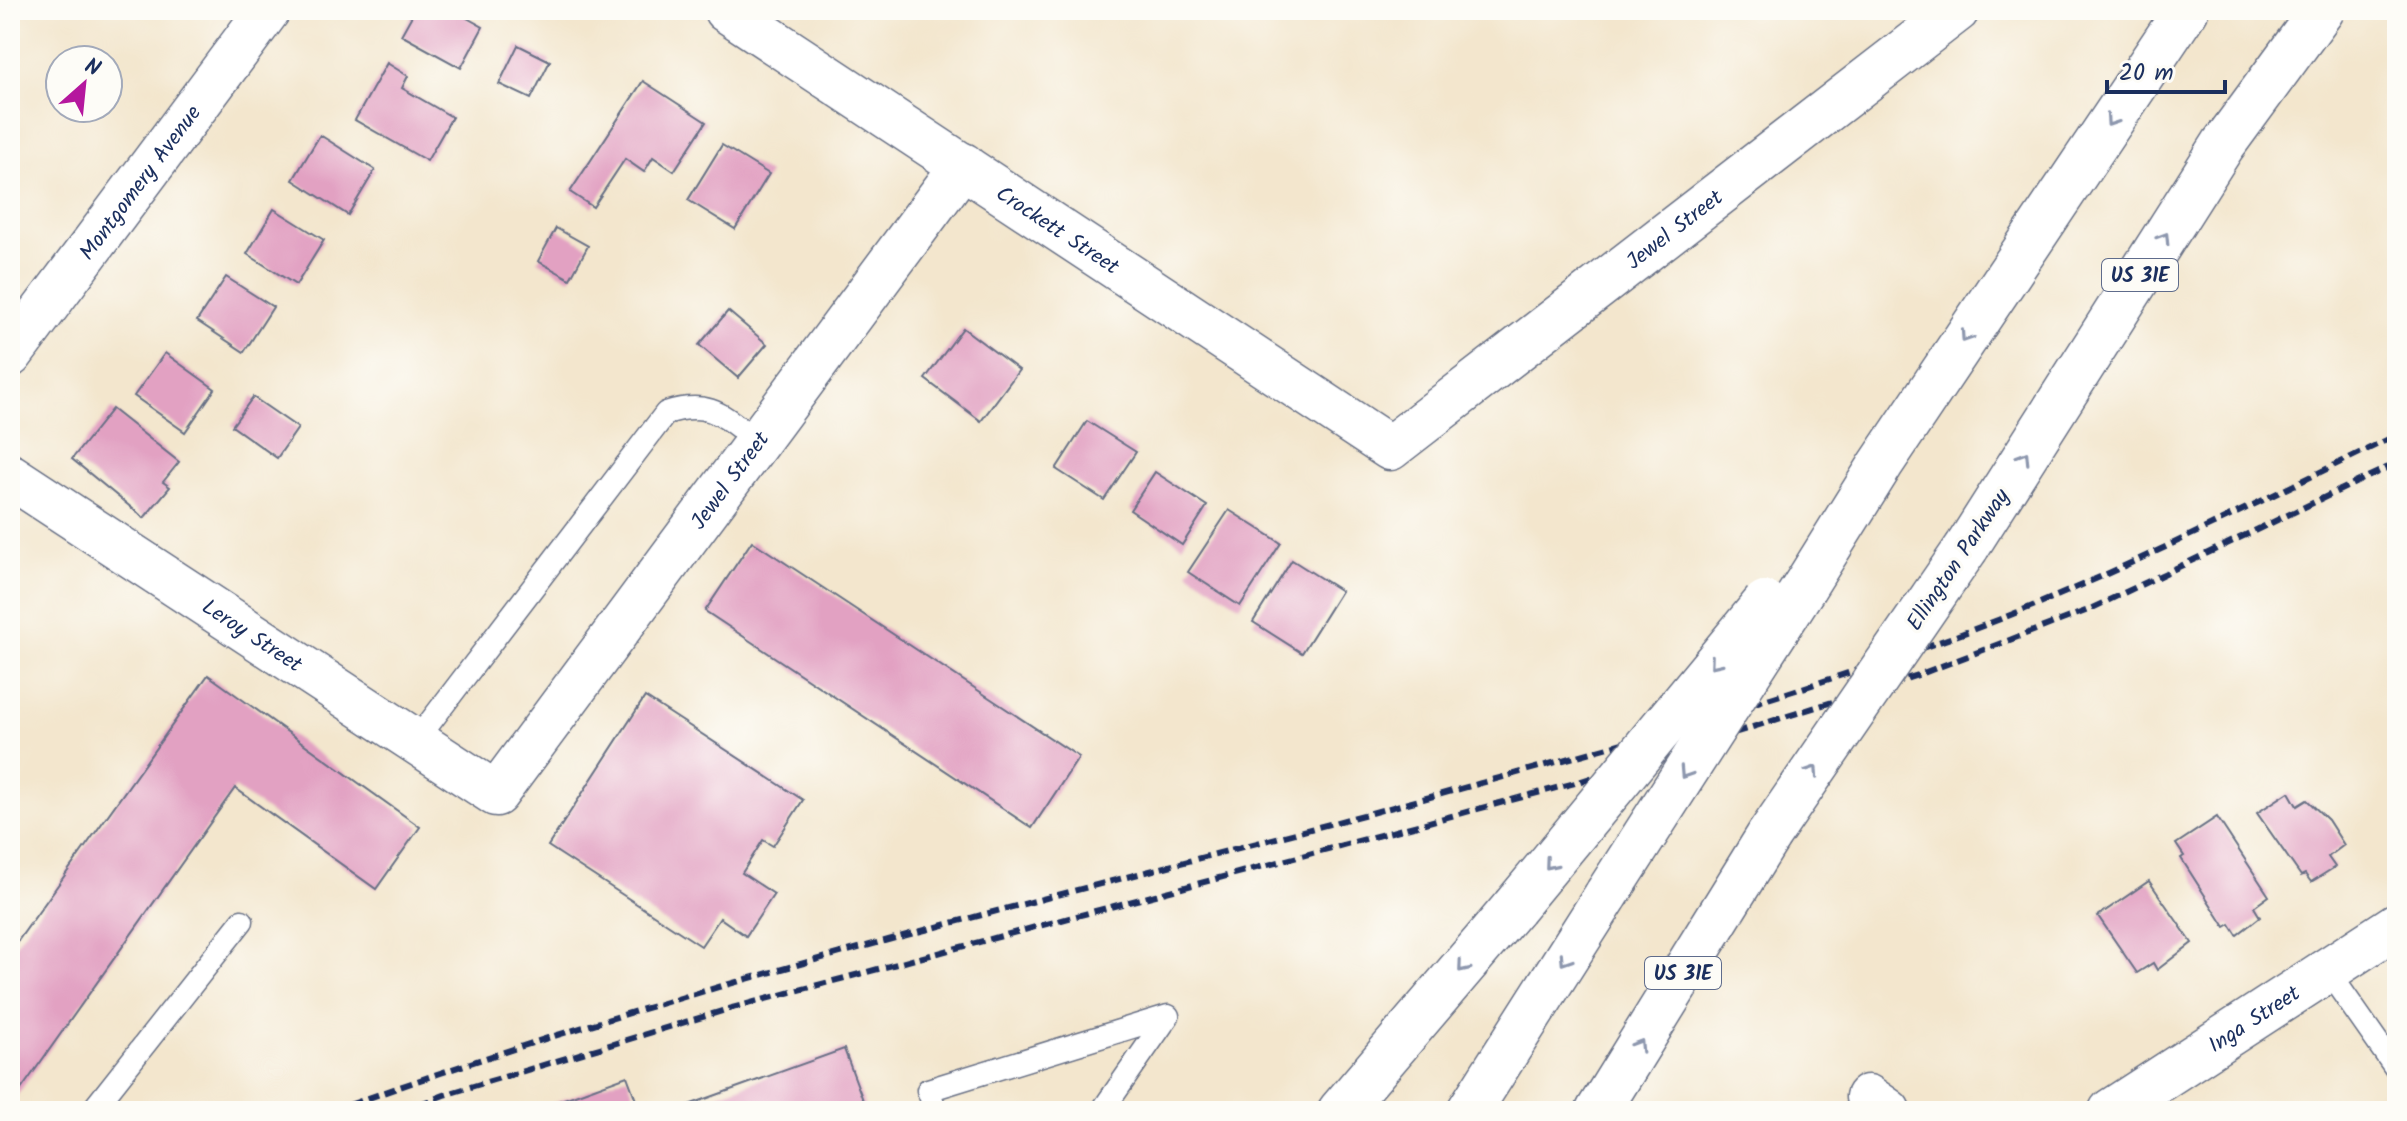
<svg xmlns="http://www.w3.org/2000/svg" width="2407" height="1121" font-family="Kalam,sans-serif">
	<rect width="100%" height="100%" fill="#fdfcf7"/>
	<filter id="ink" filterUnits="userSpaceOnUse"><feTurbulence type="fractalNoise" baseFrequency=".0125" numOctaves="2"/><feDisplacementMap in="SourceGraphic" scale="16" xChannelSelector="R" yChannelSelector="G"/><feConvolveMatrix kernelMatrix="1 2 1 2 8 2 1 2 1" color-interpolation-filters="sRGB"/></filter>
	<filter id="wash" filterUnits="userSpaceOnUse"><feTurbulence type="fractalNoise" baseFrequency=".006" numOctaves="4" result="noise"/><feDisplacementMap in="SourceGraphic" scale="32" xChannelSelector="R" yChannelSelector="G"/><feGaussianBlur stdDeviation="1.8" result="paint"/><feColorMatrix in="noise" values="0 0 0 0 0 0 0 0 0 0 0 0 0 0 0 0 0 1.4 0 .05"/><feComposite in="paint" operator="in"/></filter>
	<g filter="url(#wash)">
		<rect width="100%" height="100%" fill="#f3e6cd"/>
		<g id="blocks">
			<g fill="#e2a1c2">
				<path d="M415,10H472L467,18L483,27L461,68L401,35Z"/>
				<path d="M518,45L550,61L531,99L499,84Z"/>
				<path d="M387,63L408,76L402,88L452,117L427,161L355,120Z"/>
				<path d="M643,81L706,122L674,171L653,157L644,172L625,159L593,207L570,192Z"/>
				<path d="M320,135L375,170L348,215L293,180Z"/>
				<path d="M722,145L769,174L735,229L688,200Z"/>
				<path d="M274,209L324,240L296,285L247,254Z"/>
				<path d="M556,228L588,246L570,279L538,261Z"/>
				<path d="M226,277L273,307L244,352L197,321Z"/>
				<path d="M728,311L767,344L738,378L699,345Z"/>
				<path d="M963,328L1019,370L981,421L925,379Z"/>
				<path d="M165,353L215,389L185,432L134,396Z"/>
				<path d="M253,397L298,428L277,458L232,426Z"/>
				<path d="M112,409L179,462L163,482L170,487L144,518L72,459Z"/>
				<path d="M1087,421L1136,452L1104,500L1056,469Z"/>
				<path d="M1155,472L1207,506L1182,545L1130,510Z"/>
				<path d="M1229,510L1281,543L1240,606L1188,572Z"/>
				<path d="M752,541L1079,757L1032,828L705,611Z"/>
				<path d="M1292,560L1341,591L1302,653L1253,622Z"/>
				<path d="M208,675L420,827L376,889L235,788L13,1101L10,1099V952Z"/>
				<path d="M645,697L803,800L773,846L763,840L742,873L774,894L746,936L720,918L701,946L548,846Z"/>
				<path d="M2289,792L2297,806L2307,800L2328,820L2344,845L2328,857L2335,867L2311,882L2305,874L2301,876L2257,813Z"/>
				<path d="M2217,817L2269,896L2254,907L2260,917L2237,935L2230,924L2225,927L2181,858L2184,856L2176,844Z"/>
				<path d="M2149,881L2192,943L2157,970L2153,963L2137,973L2098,916Z"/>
				<path d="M844,1049L867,1111H672Z"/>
				<path d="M627,1076L640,1111H531Z"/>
			</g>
		</g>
	</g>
	<g filter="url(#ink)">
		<use href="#blocks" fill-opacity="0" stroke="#676f85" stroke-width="2"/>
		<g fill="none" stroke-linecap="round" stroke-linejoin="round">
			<defs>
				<g id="service">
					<path d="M415,742L666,413C711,399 723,416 758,442"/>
					<path d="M2327,970L2397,1070"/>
					<path d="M92,1111L242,921"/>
					<path d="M936,1111L928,1090L1168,1016L1102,1111"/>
				</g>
				<g id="minor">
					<path id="s1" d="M726,10L1390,448L1957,10"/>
					<path id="s2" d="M10,355L268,10"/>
					<path id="s3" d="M10,476L496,794L963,165"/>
					<path d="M1868,1097L1888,1111"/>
					<path id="s4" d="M2111,1111L2397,925"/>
				</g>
				<g id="motorway">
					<path d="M1967,547L2223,145L2322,10"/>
					<path d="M1803,589L1881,464L2186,10"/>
					<path d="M1340,1111L1514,907"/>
					<path d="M1469,1111L1607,894"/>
					<path d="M1598,1111L1769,835"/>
				</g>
			</defs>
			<use href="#service" stroke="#676f85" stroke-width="25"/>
			<use href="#minor" stroke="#676f85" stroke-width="47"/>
			<use href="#motorway" stroke="#676f85" stroke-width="47"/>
			<use href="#service" stroke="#fff" stroke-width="22"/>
			<use href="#minor" stroke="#fff" stroke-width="44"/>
			<use href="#motorway" stroke="#fff" stroke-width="44"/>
			<g stroke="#1b2f5e" stroke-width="6" stroke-dasharray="12 6" stroke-linecap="butt">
				<path d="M333,1111C528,1039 728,983 929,929C1266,839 1609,758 1939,642C2097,586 2246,507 2397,435"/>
				<path d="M402,1111L444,1095L732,1008L1575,783L1918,675L2088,610L2397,463"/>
			</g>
			<defs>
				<g id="motorway-bridge">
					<path d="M1769,835L1967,547"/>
					<path d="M1607,894L1803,589"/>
					<path d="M1514,907L1765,603"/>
				</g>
			</defs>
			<use href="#motorway-bridge" stroke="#676f85" stroke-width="47" stroke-linecap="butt"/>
			<use href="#motorway-bridge" stroke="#fff" stroke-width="44"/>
		</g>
		<defs><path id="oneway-chevron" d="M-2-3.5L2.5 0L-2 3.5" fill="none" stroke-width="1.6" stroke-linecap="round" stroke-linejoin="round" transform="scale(2)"/></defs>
		<g stroke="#8d97ae">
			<use href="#oneway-chevron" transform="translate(2111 121) rotate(124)"/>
			<use href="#oneway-chevron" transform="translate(2164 238) rotate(-58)"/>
			<use href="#oneway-chevron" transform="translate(1966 337) rotate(124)"/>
			<use href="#oneway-chevron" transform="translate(2024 457) rotate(-58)"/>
			<use href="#oneway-chevron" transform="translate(1715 663) rotate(130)"/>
			<use href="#oneway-chevron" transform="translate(1813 771) rotate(-56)"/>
			<use href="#oneway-chevron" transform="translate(1685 773) rotate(123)"/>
			<use href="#oneway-chevron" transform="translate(1550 864) rotate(130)"/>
			<use href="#oneway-chevron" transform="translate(1565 960) rotate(123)"/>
			<use href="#oneway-chevron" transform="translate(1463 967) rotate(130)"/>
			<use href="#oneway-chevron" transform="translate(1639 1045) rotate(-58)"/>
		</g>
	</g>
	<g text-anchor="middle" stroke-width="7" stroke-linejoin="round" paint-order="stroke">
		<g fill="#fdfcf7" stroke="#5f6c8c" stroke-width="2">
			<rect x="2102" y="259" width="76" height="32" rx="6"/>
			<rect x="1645" y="957" width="76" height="32" rx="6"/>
		</g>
		<g font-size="20" font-weight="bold" fill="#1b2f5e">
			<text x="2140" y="282">US 31E</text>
			<text x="1683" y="980">US 31E</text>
		</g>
		<g font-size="22" fill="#1b2f5e" stroke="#fdfcf7">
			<text dy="8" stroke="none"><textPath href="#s2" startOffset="216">Montgomery Avenue</textPath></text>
			<text dy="8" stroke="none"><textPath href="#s1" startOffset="398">Crockett Street</textPath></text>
			<text dy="8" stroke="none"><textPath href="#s1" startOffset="1154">Jewel Street</textPath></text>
			<text dy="8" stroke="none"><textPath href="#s3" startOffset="972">Jewel Street</textPath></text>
			<text transform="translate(1957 559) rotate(-56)" y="8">Ellington Parkway</text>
			<text dy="8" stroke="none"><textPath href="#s3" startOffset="290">Leroy Street</textPath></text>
			<text dy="8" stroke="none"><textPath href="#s4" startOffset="170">Inga Street</textPath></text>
		</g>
	</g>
	<rect width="2407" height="1121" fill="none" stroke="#fdfcf7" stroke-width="40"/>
	<g transform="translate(84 84) rotate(27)"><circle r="38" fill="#fdfcf7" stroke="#a3aaba" stroke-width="2"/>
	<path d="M0-6L14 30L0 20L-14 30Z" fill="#b5179e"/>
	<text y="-12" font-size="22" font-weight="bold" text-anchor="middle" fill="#1b2f5e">N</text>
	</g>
	<path d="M2107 80v12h118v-12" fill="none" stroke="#1b2f5e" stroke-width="4"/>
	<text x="2119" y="80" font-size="24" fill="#1b2f5e" stroke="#fdfcf7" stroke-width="6" paint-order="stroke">20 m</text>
</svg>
